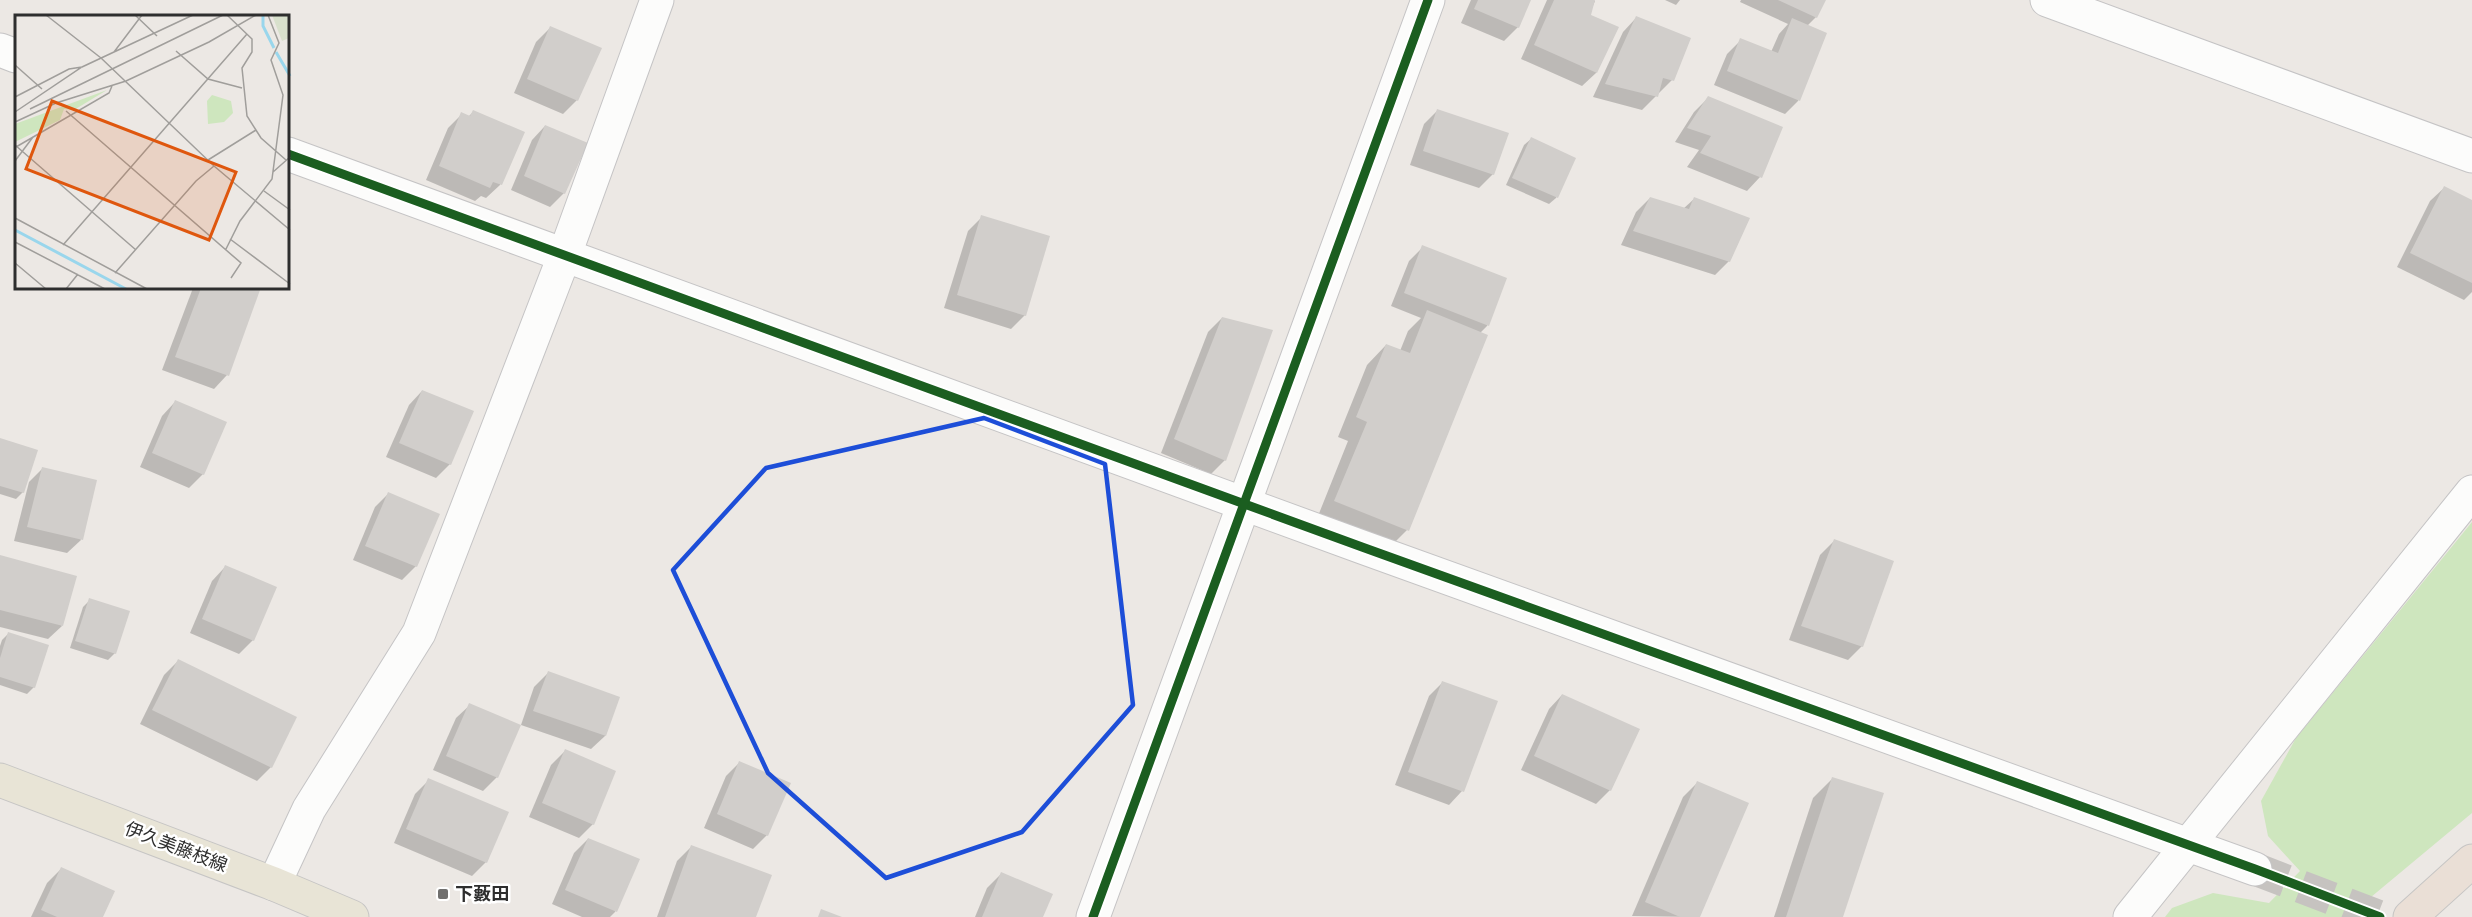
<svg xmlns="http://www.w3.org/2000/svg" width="2472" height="917" font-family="Roboto,'Noto Sans JP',sans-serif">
	<rect width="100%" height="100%" fill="#ece8e4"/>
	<path fill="#cee6be" d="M2472,522V813L2347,917H2165L2172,908L2213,893L2269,903L2300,871L2268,836L2261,801L2296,738Z"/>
	<g fill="#0003">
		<path d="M1471,0H1530L1518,27L1504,41L1461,23Z"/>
		<path d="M1547,0H1592L1595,1L1589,15L1617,28L1596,73L1582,86L1521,59Z"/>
		<path d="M1665,0H1680L1676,5Z"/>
		<path d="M1741,0H1824L1816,17L1807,26L1826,34L1798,101L1785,114L1714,85L1727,54L1741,40L1771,52L1779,34L1788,24L1740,2Z"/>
		<path d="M1636,18L1672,80L1642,110L1593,97L1623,32Z"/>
		<path d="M550,28L577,100L563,114L514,93L536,42Z"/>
		<path d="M1708,98L1781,127L1760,177L1747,191L1687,167L1699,150L1675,142L1694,112Z"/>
		<path d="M1438,110L1493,174L1479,188L1410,165L1424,124Z"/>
		<path d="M473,112L523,132L500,185L486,198L481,196L475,201L426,180L448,128L462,114L468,117Z"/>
		<path d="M545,126L564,193L550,207L511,190L532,140Z"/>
		<path d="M1531,139L1574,158L1556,198L1549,204L1506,185L1524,145Z"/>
		<path d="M2444,188L2472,201V292L2464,300L2397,267L2430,201Z"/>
		<path d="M1650,198L1683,209L1694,199L1729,261L1715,275L1621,245L1636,212Z"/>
		<path d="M982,217L1025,315L1011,329L944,308L968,231Z"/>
		<path d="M1423,247L1505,279L1487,326L1480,333L1407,530L1388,549L1316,521L1348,441L1338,437L1367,365L1386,345L1400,351L1408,331L1421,318L1391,306L1409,261Z"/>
		<path d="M193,288H248L227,375L214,389L162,370Z"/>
		<path d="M1222,318L1225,460L1211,474L1161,453L1208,332Z"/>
		<path d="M422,391L450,464L436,478L386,457L409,405Z"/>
		<path d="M175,402L203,474L189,488L140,467L162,416Z"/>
		<path d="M0,440L23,492L16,499L0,494Z"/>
		<path d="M43,468L81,540L67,553L14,541L29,482Z"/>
		<path d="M389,493L416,566L402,580L353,560L375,507Z"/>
		<path d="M1834,541L1862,646L1848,660L1789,640L1820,555Z"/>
		<path d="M0,556L62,626L48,639L0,627Z"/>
		<path d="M225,567L253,640L239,654L190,633L212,581Z"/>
		<path d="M90,600L115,653L108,660L70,648L83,607Z"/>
		<path d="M9,633L34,687L27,694L0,685V646L2,640Z"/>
		<path d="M178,661L271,767L257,781L140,724L164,675Z"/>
		<path d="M548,673L618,698L605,736L591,749L521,725L534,687Z"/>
		<path d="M1443,682L1462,791L1449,805L1395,785L1429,696Z"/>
		<path d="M1562,695L1610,790L1596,804L1521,770L1549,709Z"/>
		<path d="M470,705L497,777L483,791L433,770L456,718Z"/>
		<path d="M565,751L593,824L579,838L529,817L551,765Z"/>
		<path d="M740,762L767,835L753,849L704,828L726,776Z"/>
		<path d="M1833,778L1842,917H1774L1813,798Z"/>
		<path d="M429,780L486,862L472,876L394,843L415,794Z"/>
		<path d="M1697,783L1699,917L1632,916L1683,797Z"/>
		<path d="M588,839L638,860L615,912L610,917H582L552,904L574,853Z"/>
		<path d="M691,847L754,917H657L677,861Z"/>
		<path d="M61,869L102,917H31L47,883Z"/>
		<path d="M1001,874L1041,917H975L987,888Z"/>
	</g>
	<g fill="#d1cecb">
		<path d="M1478,0H1531L1519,28L1474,9Z"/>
		<path d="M1554,0H1595L1591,15L1619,27L1597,73L1534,45Z"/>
		<path d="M1778,0H1826L1817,18Z"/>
		<path d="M1636,16L1691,38L1674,81L1663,78L1658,97L1605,84Z"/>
		<path d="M1792,18L1827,33L1800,101L1727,71L1740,38L1778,53Z"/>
		<path d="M550,26L602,48L578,101L527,79Z"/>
		<path d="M1708,96L1783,127L1762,178L1700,153L1711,136L1687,128Z"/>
		<path d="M1437,109L1509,133L1494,175L1423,151Z"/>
		<path d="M473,110L525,132L502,185L493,182L490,188L439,166L461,112L470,116Z"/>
		<path d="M545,125L588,143L565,194L524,176Z"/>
		<path d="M1531,137L1576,158L1558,198L1512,178Z"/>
		<path d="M2444,186L2472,200V283L2410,253Z"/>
		<path d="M1650,197L1689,209L1694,197L1750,218L1730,262L1633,231Z"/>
		<path d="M981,215L1050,236L1026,316L957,295Z"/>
		<path d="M1422,245L1507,278L1489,326L1404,293Z"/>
		<path d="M201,288H253L260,290L229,376L175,357Z"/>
		<path d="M1427,310L1488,335L1409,531L1334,501L1367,422L1356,417L1386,344L1410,353Z"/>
		<path d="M1222,317L1273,330L1226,461L1174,439Z"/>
		<path d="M422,390L474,411L451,465L399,443Z"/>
		<path d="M175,400L227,422L204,475L152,453Z"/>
		<path d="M0,438L38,450L24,493L0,486Z"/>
		<path d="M42,467L97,480L83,540L27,527Z"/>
		<path d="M388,492L440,514L417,567L365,546Z"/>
		<path d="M1834,539L1894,561L1863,647L1801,626Z"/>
		<path d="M0,555L77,576L63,626L0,610Z"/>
		<path d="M225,565L277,587L254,641L202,619Z"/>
		<path d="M89,598L130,611L116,654L75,641Z"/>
		<path d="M8,632L49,645L35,688L0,677V658Z"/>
		<path d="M178,659L297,717L272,768L152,710Z"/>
		<path d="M548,671L620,697L606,736L533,711Z"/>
		<path d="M1442,681L1498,701L1464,792L1408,772Z"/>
		<path d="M1562,694L1640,729L1611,791L1534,756Z"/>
		<path d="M469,703L521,725L498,778L446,756Z"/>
		<path d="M565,749L616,771L594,825L542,803Z"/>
		<path d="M739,761L791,783L768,836L717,814Z"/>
		<path d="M1832,777L1884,793L1843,917H1786Z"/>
		<path d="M428,778L509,812L487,863L406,829Z"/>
		<path d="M1697,781L1749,803L1700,917H1680L1645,902Z"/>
		<path d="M588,838L640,859L617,912L565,890Z"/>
		<path d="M691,845L772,875L756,917H665Z"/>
		<path d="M61,867L115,891L103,917H57L41,910Z"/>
		<path d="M1001,872L1053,894L1043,917H982Z"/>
		<path d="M821,909L842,917H818Z"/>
	</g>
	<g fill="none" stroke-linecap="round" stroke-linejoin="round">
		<path stroke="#c6c3c0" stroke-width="33" stroke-dasharray="33 16" stroke-linecap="butt" d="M2255,869L2380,917"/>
		<defs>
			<g id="minor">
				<path d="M2047,0L2472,156"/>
				<path d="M0,50L16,56"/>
				<path d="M288,154L1362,547L2255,869"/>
				<path d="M274,884L309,809L419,633L565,254L657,0"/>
				<path d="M1093,917L1428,0"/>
				<path d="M2130,917L2472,492"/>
			</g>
			<path id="major" d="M0,780L274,884L352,917"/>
			<path id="highway" d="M2410,917L2472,861"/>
		</defs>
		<use href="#minor" stroke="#c5c4c5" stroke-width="35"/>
		<use href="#major" stroke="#c6c5c4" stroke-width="35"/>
		<use href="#highway" stroke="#c6c5c4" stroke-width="35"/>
		<use href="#minor" stroke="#fcfcfb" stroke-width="33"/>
		<use href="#major" stroke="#e8e4d6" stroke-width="33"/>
		<use href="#highway" stroke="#eadfd6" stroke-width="33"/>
		<defs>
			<g id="cycleway">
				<path d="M288,154L1362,547L2255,869L2380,917"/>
				<path d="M1093,917L1428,0"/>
			</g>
		</defs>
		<use href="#cycleway" stroke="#fff" stroke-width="13"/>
		<use href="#cycleway" stroke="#1b5e20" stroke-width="9"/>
	</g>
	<path fill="none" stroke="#1d4ed8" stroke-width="4.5" stroke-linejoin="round" d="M984,418L1105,464L1133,705L1022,832L886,878L768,773L673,570L766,468Z"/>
	<rect fill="#706f6e" stroke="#fff" stroke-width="2" x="437" y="888" width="12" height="12" rx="3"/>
	<g text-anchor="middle" stroke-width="5" stroke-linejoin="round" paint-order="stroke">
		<g font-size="18" fill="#2e2e2e" stroke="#fff">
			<text transform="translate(176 847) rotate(21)" y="6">伊久美藤枝線</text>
		</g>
		<g font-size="18" font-weight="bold" fill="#2e2e2e" stroke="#fff" text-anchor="start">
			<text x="455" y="900">下藪田</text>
		</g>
	</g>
	<g transform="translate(15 15)">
		<rect width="274" height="274" fill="#ece8e4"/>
		<path d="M92,75L59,95L49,94L45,105L0,127V109ZM197,80L216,86L218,98L209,107L193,109L192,86Z" fill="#cee6be"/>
		<path d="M257,0H274V23L267,26Z" fill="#d8e0cc"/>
		<path fill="none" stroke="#99d6ec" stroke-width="3" d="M248,0V11L259,33M261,37L275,61M0,215L111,274"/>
		<path fill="none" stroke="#a09e9b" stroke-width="1.5" d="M31,0L86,43L199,151L275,215M120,0L142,21M212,0L237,24V37L227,53L232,101L246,123L271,145M161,36L193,64L227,73M99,37L127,0M0,50L27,74M0,82L54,54L67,52M15,94L208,0M51,96L226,248L216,263M0,97L67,52L178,0M0,107L41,88L111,66L194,27L241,0M0,130L121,235M1,132L94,78L97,71M193,145L241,115M0,146L18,122M258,157L275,142M249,176L275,195M0,203L132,274M215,224L275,269M0,227L90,274M48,230L232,19M211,234L225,206L257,164L268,80L256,45L264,28L253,0M0,248L31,274M100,258L181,166L199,151M51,274L63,259"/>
		<path fill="#df570e" fill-opacity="0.15" stroke="#df570e" stroke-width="3" d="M37,86L221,157L194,225L11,154Z"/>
		<rect width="274" height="274" fill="none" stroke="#2e2e2e" stroke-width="3"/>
	</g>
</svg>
